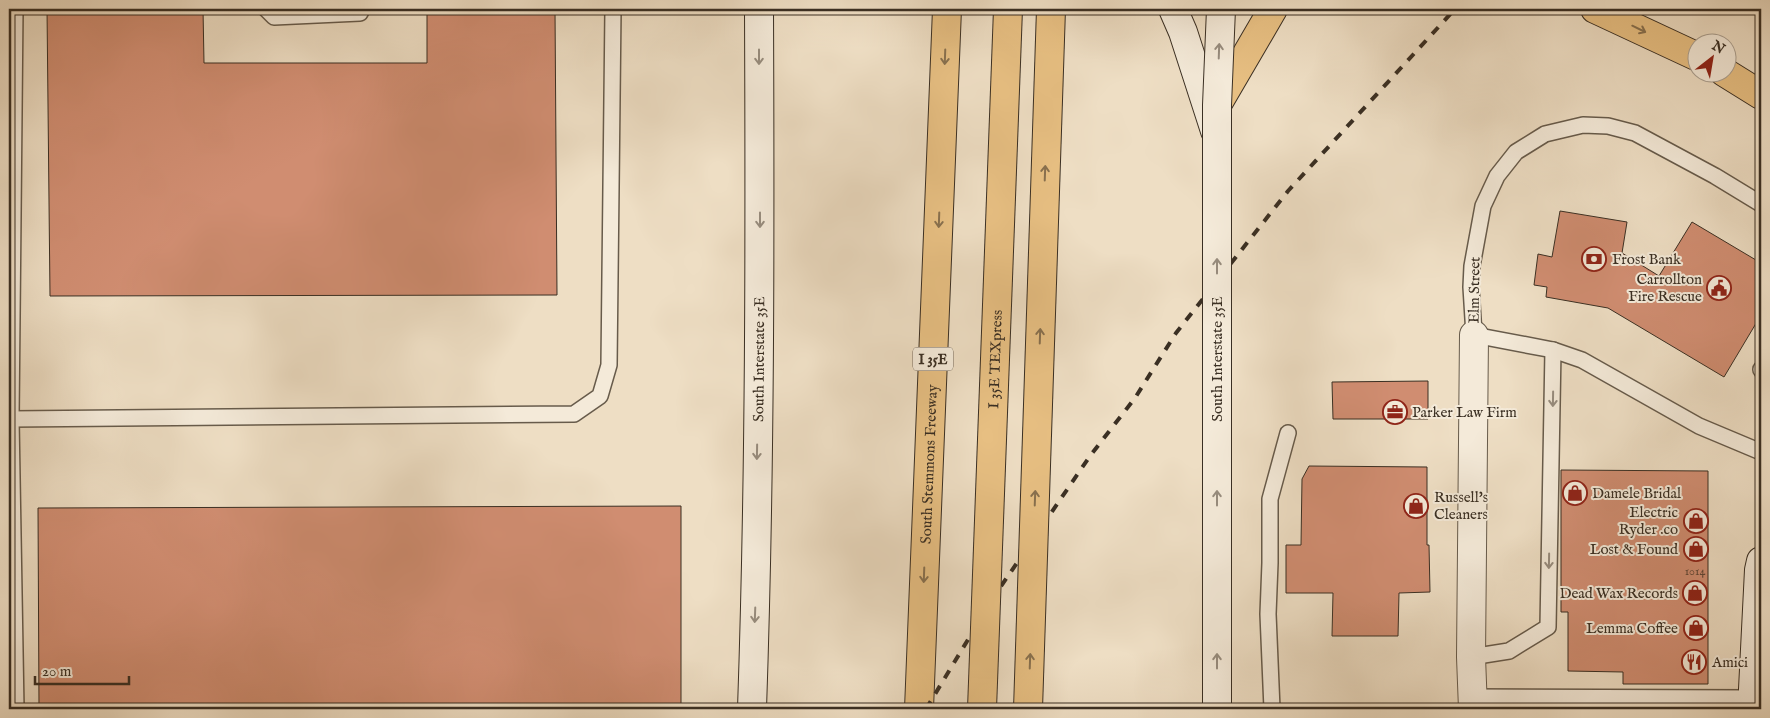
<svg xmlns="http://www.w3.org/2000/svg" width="1770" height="718" font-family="'IM FELL English',serif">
	<rect width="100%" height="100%" fill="#eedec4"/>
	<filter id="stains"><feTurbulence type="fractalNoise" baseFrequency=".004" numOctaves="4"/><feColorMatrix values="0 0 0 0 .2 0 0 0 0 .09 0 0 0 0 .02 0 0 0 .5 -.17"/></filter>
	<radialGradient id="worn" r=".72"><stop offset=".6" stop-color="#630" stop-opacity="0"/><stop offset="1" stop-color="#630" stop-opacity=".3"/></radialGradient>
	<g fill="#d08d71" stroke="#3a2f23">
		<path d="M47,9H203L204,63H427V9H555L557,295L50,296Z"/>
		<path d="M1560,211L1627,222L1622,253L1659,276L1692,222L1761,263V315L1724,377L1608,308L1546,297L1547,287L1534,285L1538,254L1552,257Z"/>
		<path d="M1428,381V419H1333L1332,382Z"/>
		<path d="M1309,466L1427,467V545H1429L1430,592L1399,593L1398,636H1332L1333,593H1286V545H1301L1302,479Z"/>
		<path d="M1561,470L1708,471V684H1623V672L1568,671V612H1561Z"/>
		<path d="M681,506V709H39L38,508Z"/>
	</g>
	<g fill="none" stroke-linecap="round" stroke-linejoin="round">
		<defs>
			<g id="lane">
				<path d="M15,9L11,419L16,709"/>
				<path d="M266,9L274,17L360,13L362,9"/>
				<path d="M1761,204L1715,176L1635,133L1608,126L1583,125L1545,134L1516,152L1497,176L1483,206L1472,266L1471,287L1474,335L1553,350L1582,360L1699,426L1761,452"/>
				<path d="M1761,369V370"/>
				<path d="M11,419L574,414L600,396L609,365L613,9"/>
				<path d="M1471,657L1509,651L1548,627L1553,350"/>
				<path d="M1472,697L1752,698"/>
				<path d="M1272,709L1268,614L1270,563V499L1288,433"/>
			</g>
			<path id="street" d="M1473,709L1471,657L1474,335"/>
			<g id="secondary">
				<path d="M1173,9L1183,32L1215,131"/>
				<path id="s1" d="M752,709C760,476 760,242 759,9"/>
				<path d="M1752,709L1759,570L1761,561"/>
			</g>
			<g id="primary">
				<path d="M1595,9L1698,57"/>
				<path d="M1724,72L1761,95"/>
				<path d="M1217,105L1273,9"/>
			</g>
			<g id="highway">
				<path id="s2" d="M919,709L947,9"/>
			</g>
		</defs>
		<use href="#lane" stroke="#675b4b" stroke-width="18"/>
		<use href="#street" stroke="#675b4b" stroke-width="30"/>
		<use href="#secondary" stroke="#3a2f23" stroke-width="30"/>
		<use href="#primary" stroke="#3a2f23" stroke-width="30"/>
		<use href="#highway" stroke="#3a2f23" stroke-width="30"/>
		<use href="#lane" stroke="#f4ead9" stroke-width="15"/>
		<use href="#street" stroke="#f4ead9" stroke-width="28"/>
		<use href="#secondary" stroke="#f4ead9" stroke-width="28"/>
		<use href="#primary" stroke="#e7bf82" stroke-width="28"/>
		<use href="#highway" stroke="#e7bf82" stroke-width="28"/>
		<path stroke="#3a2f23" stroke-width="4" stroke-dasharray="9 9" stroke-linecap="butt" d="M926,709L995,595L1090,456L1135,398L1176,333L1288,191L1455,9"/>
		<defs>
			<path id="secondary-bridge" d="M1217,709V105L1221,9"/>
			<g id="highway-bridge">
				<path id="s3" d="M982,709L1008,9"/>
				<path d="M1028,709L1051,9"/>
			</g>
		</defs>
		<use href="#secondary-bridge" stroke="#3a2f23" stroke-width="30" stroke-linecap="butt"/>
		<use href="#highway-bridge" stroke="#3a2f23" stroke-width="30" stroke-linecap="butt"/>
		<use href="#secondary-bridge" stroke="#f4ead9" stroke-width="28"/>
		<use href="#highway-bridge" stroke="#e7bf82" stroke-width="28"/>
	</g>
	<defs><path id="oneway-shaft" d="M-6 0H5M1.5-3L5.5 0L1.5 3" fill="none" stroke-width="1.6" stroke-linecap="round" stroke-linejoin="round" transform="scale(1.25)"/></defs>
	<g stroke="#88704e">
		<use href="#oneway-shaft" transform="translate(1639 29) rotate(26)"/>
		<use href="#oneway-shaft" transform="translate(945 57) rotate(92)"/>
		<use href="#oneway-shaft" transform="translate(1045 173) rotate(-88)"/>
		<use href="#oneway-shaft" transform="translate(939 220) rotate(92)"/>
		<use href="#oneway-shaft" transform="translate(1040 336) rotate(-88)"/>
		<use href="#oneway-shaft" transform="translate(1035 498) rotate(-88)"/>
		<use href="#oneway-shaft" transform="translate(924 575) rotate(92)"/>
		<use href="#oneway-shaft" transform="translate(1030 661) rotate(-88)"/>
	</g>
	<g stroke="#978c7e">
		<use href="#oneway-shaft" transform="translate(1219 51) rotate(-88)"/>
		<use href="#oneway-shaft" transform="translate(759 57) rotate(90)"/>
		<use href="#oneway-shaft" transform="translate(760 220) rotate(90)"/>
		<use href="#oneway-shaft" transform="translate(1217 266) rotate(-90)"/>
		<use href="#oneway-shaft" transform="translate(1553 399) rotate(91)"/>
		<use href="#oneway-shaft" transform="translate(757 452) rotate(91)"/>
		<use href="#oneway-shaft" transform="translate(1217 498) rotate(-90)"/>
		<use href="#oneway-shaft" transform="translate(1549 561) rotate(91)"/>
		<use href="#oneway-shaft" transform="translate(755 615) rotate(92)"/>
		<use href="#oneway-shaft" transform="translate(1217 661) rotate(-90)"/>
	</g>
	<defs>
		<symbol id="bank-ring" viewBox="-11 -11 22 22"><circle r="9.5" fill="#f4ead9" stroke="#8f2418" stroke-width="1.5"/><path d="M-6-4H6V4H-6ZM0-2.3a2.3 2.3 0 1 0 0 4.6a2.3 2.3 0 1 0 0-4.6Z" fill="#8f2418"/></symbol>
		<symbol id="civic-ring" viewBox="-11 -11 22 22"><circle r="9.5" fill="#f4ead9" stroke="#8f2418" stroke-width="1.5"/><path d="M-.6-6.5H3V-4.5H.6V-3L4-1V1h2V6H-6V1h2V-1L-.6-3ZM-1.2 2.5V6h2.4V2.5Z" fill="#8f2418"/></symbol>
		<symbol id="office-ring" viewBox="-11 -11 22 22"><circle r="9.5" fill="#f4ead9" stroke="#8f2418" stroke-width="1.5"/><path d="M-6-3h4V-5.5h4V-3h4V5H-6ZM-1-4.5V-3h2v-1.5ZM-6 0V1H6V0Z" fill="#8f2418"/></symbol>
		<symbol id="shop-ring" viewBox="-11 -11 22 22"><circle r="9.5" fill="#f4ead9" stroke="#8f2418" stroke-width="1.5"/><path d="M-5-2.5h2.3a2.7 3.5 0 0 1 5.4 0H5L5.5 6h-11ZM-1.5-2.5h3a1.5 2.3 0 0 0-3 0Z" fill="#8f2418"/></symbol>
		<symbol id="restaurant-ring" viewBox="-11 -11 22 22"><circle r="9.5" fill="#f4ead9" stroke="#8f2418" stroke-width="1.5"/><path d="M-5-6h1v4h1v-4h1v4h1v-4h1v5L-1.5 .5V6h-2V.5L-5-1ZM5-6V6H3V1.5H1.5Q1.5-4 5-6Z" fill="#8f2418"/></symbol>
	</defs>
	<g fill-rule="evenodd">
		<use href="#bank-ring" x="1580" y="245" width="28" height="28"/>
		<use href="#civic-ring" x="1705" y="274" width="28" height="28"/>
		<use href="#office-ring" x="1381" y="398" width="28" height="28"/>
		<use href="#shop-ring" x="1561" y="479" width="28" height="28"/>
		<use href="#shop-ring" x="1402" y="492" width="28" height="28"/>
		<use href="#shop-ring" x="1682" y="507" width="28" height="28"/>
		<use href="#shop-ring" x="1682" y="535" width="28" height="28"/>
		<use href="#shop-ring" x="1681" y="579" width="28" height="28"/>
		<use href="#shop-ring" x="1682" y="614" width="28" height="28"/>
		<use href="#restaurant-ring" x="1680" y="648" width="28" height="28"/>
	</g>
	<g text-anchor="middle" stroke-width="4" stroke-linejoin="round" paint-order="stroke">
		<g font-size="12" fill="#604636">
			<text x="1695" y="575">1014</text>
		</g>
		<rect fill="#f4ead9" stroke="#72675a" stroke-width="1" x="913" y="347.5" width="40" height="23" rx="4"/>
		<g font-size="14" font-weight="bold" fill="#3a2f23">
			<text x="933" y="364">I 35E</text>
		</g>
		<g font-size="15" fill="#3a2f23" stroke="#f4ead9" text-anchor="start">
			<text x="1612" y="264">Frost Bank</text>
			<text x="1702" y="284" text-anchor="end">Carrollton<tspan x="1702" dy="17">Fire Rescue</tspan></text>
			<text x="1412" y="417">Parker Law Firm</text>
			<text x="1592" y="498">Damele Bridal</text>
			<text x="1434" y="502">Russell's<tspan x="1434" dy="17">Cleaners</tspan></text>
			<text x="1678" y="517" text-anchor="end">Electric<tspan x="1678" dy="17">Ryder .co</tspan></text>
			<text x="1678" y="554" text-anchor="end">Lost &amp; Found</text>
			<text x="1678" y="598" text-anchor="end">Dead Wax Records</text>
			<text x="1678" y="633" text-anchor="end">Lemma Coffee</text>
			<text x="1712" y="667">Amici</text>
		</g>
		<g font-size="15" fill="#3a2f23" stroke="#f4ead9">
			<text transform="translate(1474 290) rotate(-89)" y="5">Elm Street</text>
			<text dy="5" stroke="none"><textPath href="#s1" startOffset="350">South Interstate 35E</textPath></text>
			<text dy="5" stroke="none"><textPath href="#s3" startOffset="350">I 35E TEXpress</textPath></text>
			<text transform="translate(1217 359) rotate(-90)" y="5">South Interstate 35E</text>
			<text dy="5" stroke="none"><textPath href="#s2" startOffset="245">South Stemmons Freeway</textPath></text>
		</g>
	</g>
	<rect width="1770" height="718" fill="none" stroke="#eedec4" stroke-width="30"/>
	<rect x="10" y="10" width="1750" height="698" fill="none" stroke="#3a2f23" stroke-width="2.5"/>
	<rect x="15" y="15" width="1740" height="688" fill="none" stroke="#3a2f23"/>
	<g transform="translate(1712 58) rotate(31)"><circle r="24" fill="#f4ead9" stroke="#aa9f90"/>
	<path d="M0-4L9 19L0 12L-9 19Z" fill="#8f2418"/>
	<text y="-8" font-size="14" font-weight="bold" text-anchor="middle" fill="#3a2f23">N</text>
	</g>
	<path d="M35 676v8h94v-8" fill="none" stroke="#3a2f23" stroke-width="2.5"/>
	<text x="42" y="676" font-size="15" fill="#3a2f23" stroke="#f4ead9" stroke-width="4" paint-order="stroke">20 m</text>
	<rect width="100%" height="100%" filter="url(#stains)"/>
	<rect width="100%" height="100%" fill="url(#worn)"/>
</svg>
